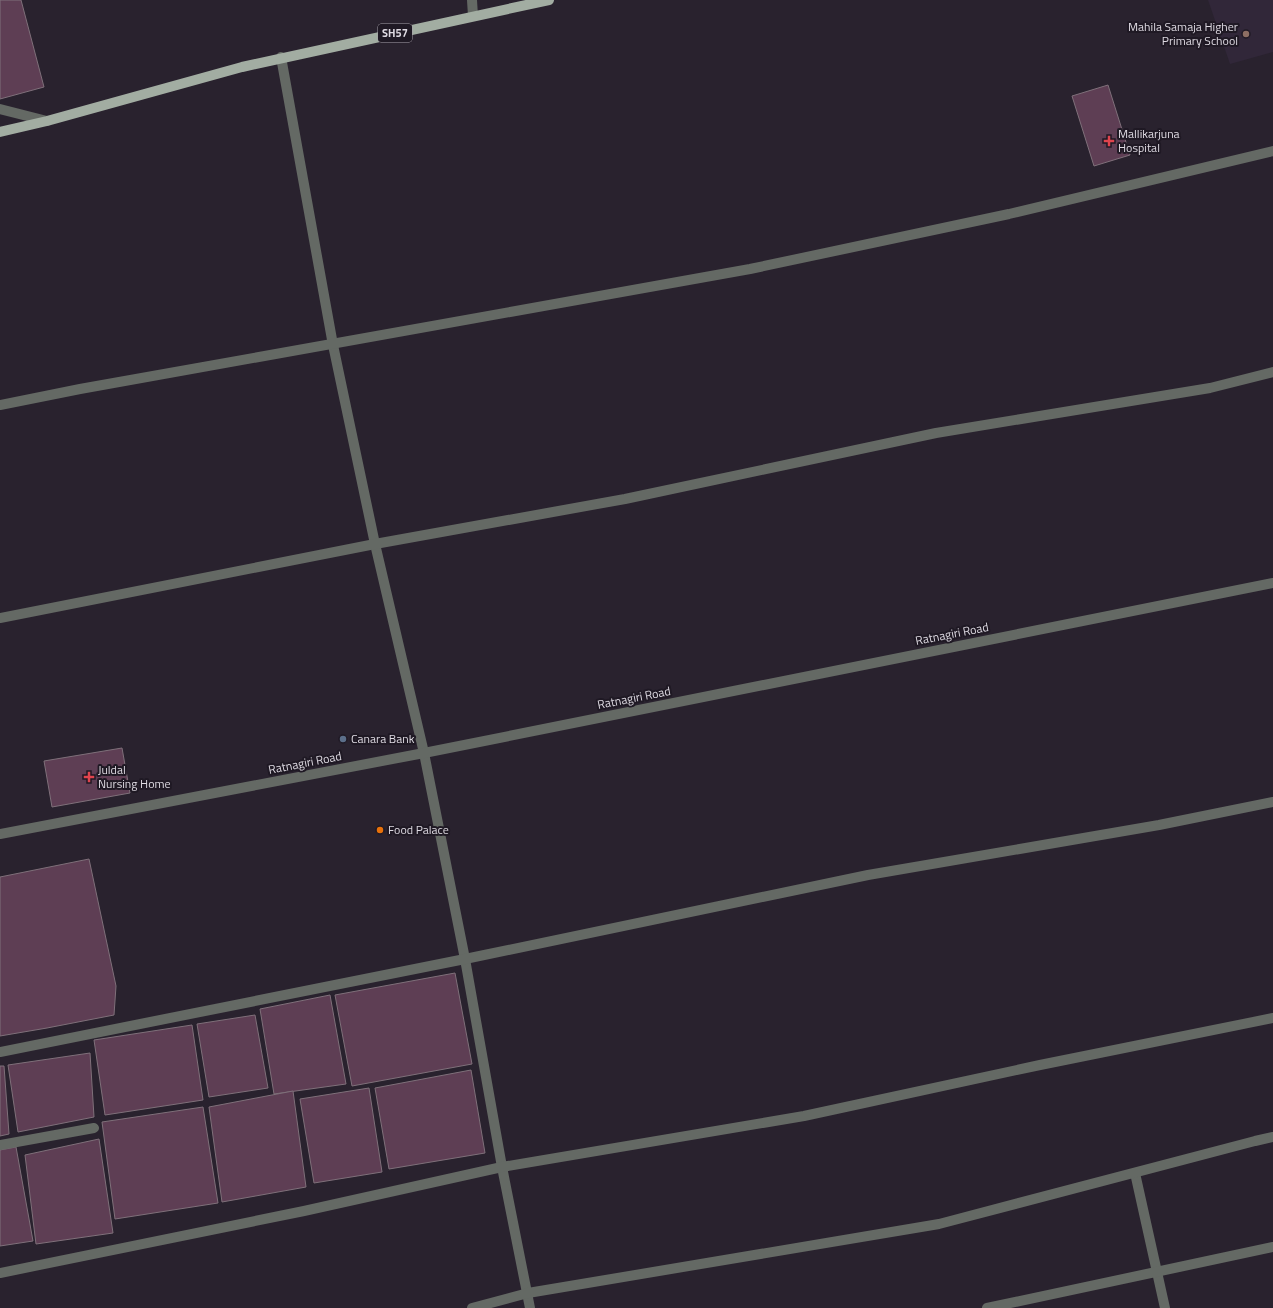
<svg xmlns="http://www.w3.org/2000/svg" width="1273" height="1308" font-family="'Titillium Web',sans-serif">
	<rect width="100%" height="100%" fill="#29222e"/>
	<path fill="#312739" d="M1208,0H1273V52L1230,64Z"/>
	<g fill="#5e3e54" stroke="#7f707a">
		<path d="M0,0H21L44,87L0,99Z"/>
		<path d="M1108,85L1130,155L1094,166L1072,96Z"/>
		<path d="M122,748L130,793L52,807L44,761Z"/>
		<path d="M89,859L116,986L114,1015L47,1028L0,1036V877Z"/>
		<path d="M455,973L472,1064L352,1086L335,995Z"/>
		<path d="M330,995L346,1084L274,1094L260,1009Z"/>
		<path d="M255,1015L268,1088L209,1097L197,1024Z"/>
		<path d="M192,1025L203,1100L105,1115L94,1040Z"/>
		<path d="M90,1053L94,1117L18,1132L8,1065Z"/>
		<path d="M0,1066H4L9,1134L0,1136Z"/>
		<path d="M471,1070L485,1153L389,1169L375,1088Z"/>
		<path d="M369,1088L382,1172L314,1183L300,1099Z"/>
		<path d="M293,1091L306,1187L222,1202L209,1107Z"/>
		<path d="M203,1107L218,1203L115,1219L102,1122Z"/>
		<path d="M99,1139L113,1233L36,1244L25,1155Z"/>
		<path d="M16,1147L33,1241L0,1246V1150Z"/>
	</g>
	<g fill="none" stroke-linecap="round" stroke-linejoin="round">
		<g stroke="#646964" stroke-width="10">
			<path d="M472,0L473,16"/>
			<path d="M281,57L333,345L375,544L424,753L465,959L502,1167L530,1308"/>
			<path d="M0,109L47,121"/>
			<path d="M0,405L80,389L750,269L1009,214L1273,151"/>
			<path d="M0,618L375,544L625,499L936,433L1210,388L1273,372"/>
			<path d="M0,834L424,753L1273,583"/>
			<path d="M0,1052L465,959L868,875L1159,825L1273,802"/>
			<path d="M0,1145L94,1128"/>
			<path d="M1135,1173L1165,1308"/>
			<path d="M0,1273L304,1211L502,1167L804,1116L1040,1065L1273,1018"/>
			<path d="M472,1308L528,1293L939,1224L1255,1141L1273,1137"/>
			<path d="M987,1308L1273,1247"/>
		</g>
		<path stroke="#a2ada2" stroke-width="10" d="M0,132L47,121L242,67L549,0"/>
	</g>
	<circle fill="#8d6e63" stroke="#1f1924" stroke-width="1.5" cx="1246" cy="34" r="4"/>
	<g fill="#e0444e" stroke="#1f1924" stroke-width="1.5">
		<path d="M1107 135h4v4h4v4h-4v4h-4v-4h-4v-4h4z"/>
		<path d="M87 771h4v4h4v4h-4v4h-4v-4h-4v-4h4z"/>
	</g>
	<circle fill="#5c6f8a" stroke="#1f1924" stroke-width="1.5" cx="343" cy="739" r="4"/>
	<circle fill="#e8710a" stroke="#1f1924" stroke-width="1.5" cx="380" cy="830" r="4"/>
	<g text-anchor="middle" stroke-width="4" stroke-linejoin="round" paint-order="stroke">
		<rect fill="#1f1924" stroke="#a5a0a9" stroke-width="1" x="378" y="24" width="34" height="18" rx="3"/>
		<g font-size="11" font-weight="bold" fill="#dedae2">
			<text x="395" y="37">SH57</text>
		</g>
		<g font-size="12" fill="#dedae2" stroke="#1f1924" text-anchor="start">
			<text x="1238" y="31" text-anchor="end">Mahila Samaja Higher<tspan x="1238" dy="14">Primary School</tspan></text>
			<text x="1118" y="138">Mallikarjuna<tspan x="1118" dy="14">Hospital</tspan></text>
			<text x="351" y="743">Canara Bank</text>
			<text x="98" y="774">Juldal<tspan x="98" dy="14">Nursing Home</tspan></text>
			<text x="388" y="834">Food Palace</text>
		</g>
		<g font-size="12" fill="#dedae2" stroke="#1f1924">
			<text transform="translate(952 634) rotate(-11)" y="4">Ratnagiri Road</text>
			<text transform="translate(634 698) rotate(-11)" y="4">Ratnagiri Road</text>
			<text transform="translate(305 763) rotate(-11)" y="4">Ratnagiri Road</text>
		</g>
	</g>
</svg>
